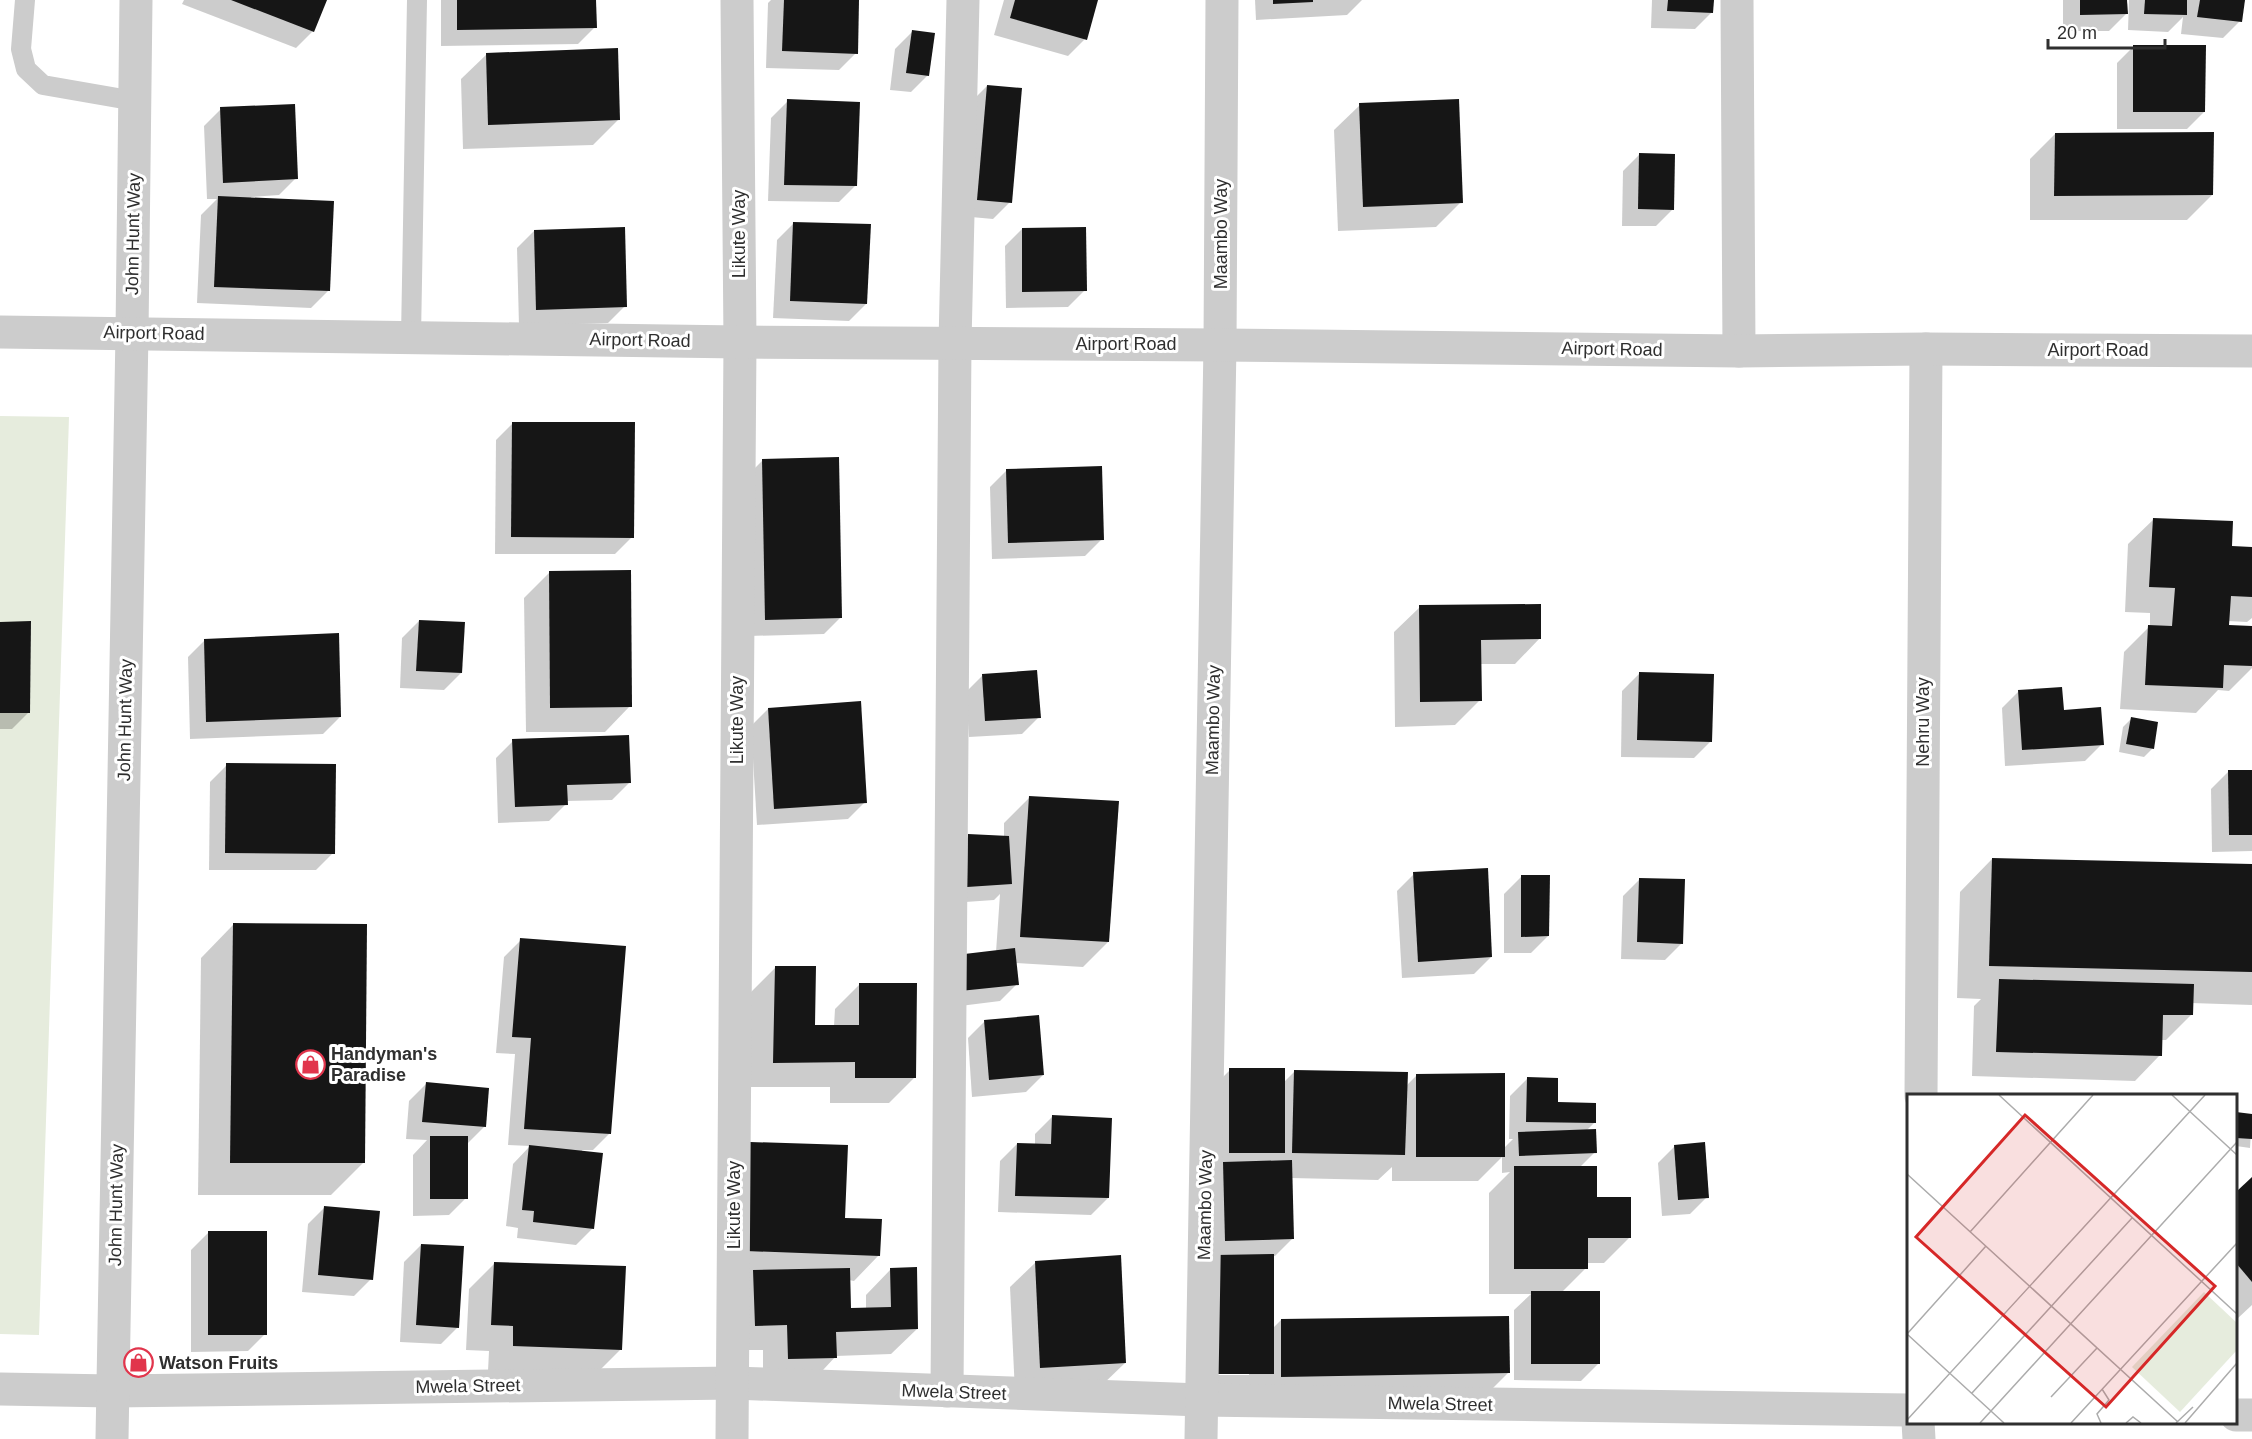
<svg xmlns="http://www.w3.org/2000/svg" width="2252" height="1439" font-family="Arial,sans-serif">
	<rect width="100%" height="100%" fill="#fff"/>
	<path fill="#e6ecdd" d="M0,416L69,417L39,1335L0,1334Z"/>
	<g fill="#0003" fill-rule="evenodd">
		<path d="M184,0H325L313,31L296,48L182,4Z"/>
		<path d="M441,0H595V27L578,44L441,46Z"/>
		<path d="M771,0H858L856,53L839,70L766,68L768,3Z"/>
		<path d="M1004,0H1097L1085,39L1068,56L994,35Z"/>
		<path d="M1255,0H1362L1347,15L1256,20Z"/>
		<path d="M1652,0H1712V12L1695,29L1651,28Z"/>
		<path d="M2063,0H2126V14L2109,31H2063Z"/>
		<path d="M2129,0H2243L2240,21L2223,38L2181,34L2183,17L2168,32L2128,30Z"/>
		<path d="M912,32L928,75L911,92L890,90L895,49Z"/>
		<path d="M2134,46L2204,112L2187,129H2117V63Z"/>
		<path d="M487,54L618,120L593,145L463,149L461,79Z"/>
		<path d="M987,86L1010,202L993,219L960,216L970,103Z"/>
		<path d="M788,101L856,185L839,202L768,201L771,118Z"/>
		<path d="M1360,105L1461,202L1436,227L1338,231L1334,130Z"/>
		<path d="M221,109L296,178L279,195L251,197V199L328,291L311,308L197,303L201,215L217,199H207L204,126Z"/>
		<path d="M2055,134L2212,195L2187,220H2030V159Z"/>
		<path d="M1640,154L1673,209L1656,226H1622L1623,171Z"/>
		<path d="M794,223L866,304L849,321L773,318L777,240Z"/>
		<path d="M1022,229L1085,290L1068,307L1006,308L1005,246Z"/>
		<path d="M534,231L625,306L608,323L519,326L517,248Z"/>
		<path d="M513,423L632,537L615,554H495L496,440Z"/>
		<path d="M763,460L841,617L824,634L749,636L746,477Z"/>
		<path d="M1007,470L1102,539L1085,556L992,559L990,487Z"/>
		<path d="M2154,519L2230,547L2252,548V618L2247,622L2228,621V627L2252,628V668L2229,691L2218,690L2196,713L2120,709L2124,652L2150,626V613L2125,612L2128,544Z"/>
		<path d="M550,572L630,706L605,732H526L524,598Z"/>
		<path d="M1420,607L1540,638L1515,664H1480V700L1455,725L1395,727L1394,632Z"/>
		<path d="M419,621L461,673L444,690L400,688L402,638Z"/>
		<path d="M0,623L29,712L12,729H0Z"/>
		<path d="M205,640L340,717L323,734L190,739L188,657Z"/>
		<path d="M1639,674L1711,741L1694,758L1621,757L1622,691Z"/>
		<path d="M983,675L1039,717L1022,734L969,737L966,692Z"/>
		<path d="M2019,691L2062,711L2102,744L2085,761L2005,766L2002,708Z"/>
		<path d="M768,709L865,802L848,819L757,825L751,726Z"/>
		<path d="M2131,719L2153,748L2144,757L2119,752L2123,727Z"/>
		<path d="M513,741L629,783L612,800L566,801V804L549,821L498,823L496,758Z"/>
		<path d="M227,765L333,853L316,870H209L210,782Z"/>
		<path d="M2252,771V851L2212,852L2211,789L2228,772Z"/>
		<path d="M1030,797L1108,942L1083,967L1015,963L1017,984L1000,1001L944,1008L996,952L1000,894L994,900L951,903L952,853L969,836L1004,837V823Z"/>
		<path d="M1992,859L2252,865V1005L2191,1003V1015L2166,1040H2161L2160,1055L2135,1081L1972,1076L1974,1006L1981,999L1957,998L1960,892Z"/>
		<path d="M1414,874L1491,957L1474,974L1402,978L1397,891Z"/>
		<path d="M1521,877L1548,936L1531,953H1504V894Z"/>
		<path d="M1640,879L1682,943L1665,960L1621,959L1623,896Z"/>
		<path d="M233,925L363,1163L331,1195H198L201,958Z"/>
		<path d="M521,940L610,1133L593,1150H582L593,1228L576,1245L517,1238L518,1228L506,1226L513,1164L530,1146L508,1145L515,1054L496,1053L504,957Z"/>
		<path d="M775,968L814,1027L834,1026L835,1009L860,984L915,1077L889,1103H830V1087H749L750,993Z"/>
		<path d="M985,1021L1043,1075L1026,1092L972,1097L968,1038Z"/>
		<path d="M1230,1070L1284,1082L1295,1071L1406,1086L1417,1075L1503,1149L1513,1139H1509L1510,1096L1527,1079L1556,1104L1595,1122L1586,1131L1595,1152L1580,1167L1596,1199L1629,1238L1604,1263H1586V1268L1561,1293L1598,1364L1581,1381L1514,1380V1310L1531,1294H1489V1193L1510,1172L1502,1173V1157L1478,1181H1392V1167L1378,1180L1291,1178L1292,1239L1275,1256H1273L1272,1329L1281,1320L1508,1373L1483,1398H1191L1213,1087ZM1208,1372H1249V1375H1208Z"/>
		<path d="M426,1084L485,1126L468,1143L466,1198L449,1215L413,1216V1155L427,1140L406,1139L409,1101Z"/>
		<path d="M2236,1114L2252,1116L2250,1148L2236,1146Z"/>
		<path d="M1052,1117L1108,1198L1091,1215L998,1212L1000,1161L1017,1144L1035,1145V1134Z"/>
		<path d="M1675,1146L1707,1197L1690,1214L1662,1216L1658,1163Z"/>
		<path d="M726,1169L843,1219L879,1255L854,1281L849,1280L850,1310L866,1309V1295L891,1269L917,1329L891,1354L836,1356L811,1383L763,1384V1350H730Z"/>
		<path d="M2252,1179V1305L2237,1319L2236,1194Z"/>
		<path d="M325,1207L371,1279L354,1296L302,1292L308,1224Z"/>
		<path d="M208,1233L265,1334L248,1351L191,1352V1250Z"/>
		<path d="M421,1245L458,1327L441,1344L400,1342L404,1262Z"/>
		<path d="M1036,1262L1125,1363L1099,1388L1015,1393L1010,1287Z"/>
		<path d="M494,1264L621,1349L596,1374L488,1371L489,1351L466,1350L469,1289Z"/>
	</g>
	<g fill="#161616">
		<path d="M231,0H327L314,32Z"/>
		<path d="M457,0H596L597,28L457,30Z"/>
		<path d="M784,0H859L858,54L782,51Z"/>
		<path d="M1015,0H1098L1087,40L1010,18Z"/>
		<path d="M1273,0H1313V2L1273,4Z"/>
		<path d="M1668,0H1714L1713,13L1667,11Z"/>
		<path d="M2080,0H2127L2128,14L2080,15Z"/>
		<path d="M2145,0H2187V15L2144,14Z"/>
		<path d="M2200,0H2245L2242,22L2197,17Z"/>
		<path d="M912,30L935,33L929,76L906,73Z"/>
		<path d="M2133,45H2206L2205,112H2133Z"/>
		<path d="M618,48L620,120L488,125L486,53Z"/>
		<path d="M987,85L1022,88L1012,203L977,200Z"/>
		<path d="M787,99L860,102L857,186L784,185Z"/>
		<path d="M1459,99L1463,203L1363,207L1359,103Z"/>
		<path d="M295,104L298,179L223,183L220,107Z"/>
		<path d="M2214,132L2213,195L2054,196L2055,133Z"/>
		<path d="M1639,153L1675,154L1674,210L1638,209Z"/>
		<path d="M218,196L334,201L330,291L214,287Z"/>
		<path d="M793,222L871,224L867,304L790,301Z"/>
		<path d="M625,227L627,307L536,310L534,230Z"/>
		<path d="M1086,227L1087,291L1022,292V228Z"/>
		<path d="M512,422H635L634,538L511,537Z"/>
		<path d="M839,457L842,618L765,620L762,459Z"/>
		<path d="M1102,466L1104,540L1008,543L1006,469Z"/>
		<path d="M2153,518L2233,521L2232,546L2252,547V597L2231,596L2229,625L2252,626V666L2224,665L2223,688L2145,685L2148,625L2172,626L2175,588L2149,587Z"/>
		<path d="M631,570L632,707L550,708L549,571Z"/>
		<path d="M1541,604V639L1481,640L1482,701L1420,702L1419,605Z"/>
		<path d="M419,620L465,622L462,673L416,671Z"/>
		<path d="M31,621L30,713H0V622Z"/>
		<path d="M339,633L341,717L206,722L204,639Z"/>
		<path d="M1037,670L1041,718L985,721L982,674Z"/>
		<path d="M1639,672L1714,674L1712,742L1637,740Z"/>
		<path d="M2062,687L2064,710L2101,707L2104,745L2022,750L2018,690Z"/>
		<path d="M861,701L867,803L774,809L768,708Z"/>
		<path d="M2131,717L2158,722L2154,749L2126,744Z"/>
		<path d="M629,735L631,783L567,785L568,805L515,807L512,739Z"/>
		<path d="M226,763L336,764L335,854L225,853Z"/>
		<path d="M2228,770H2252V835H2229Z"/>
		<path d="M1029,796L1119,801L1109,942L1020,937Z"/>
		<path d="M968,834L1009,836L1012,884L967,887Z"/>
		<path d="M1992,858L2252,864V972L1989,966Z"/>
		<path d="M1488,868L1492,957L1418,962L1413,872Z"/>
		<path d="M1521,875H1550L1549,936L1521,937Z"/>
		<path d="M1639,878L1685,879L1683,944L1637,942Z"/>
		<path d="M233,923L367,924L365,1163H230Z"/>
		<path d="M520,938L626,946L611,1134L524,1129L531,1038L512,1037Z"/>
		<path d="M1015,948L1019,985L960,991L956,955Z"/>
		<path d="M775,966H816L815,1025H859V983H917L916,1078H855V1062L773,1063Z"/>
		<path d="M1999,979L2194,984L2193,1015H2163L2162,1056L1996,1052Z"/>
		<path d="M1039,1015L1044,1075L989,1080L984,1020Z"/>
		<rect x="1229" y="1068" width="56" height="85"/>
		<path d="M1294,1070L1408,1072L1405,1155L1292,1153Z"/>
		<path d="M1505,1073V1157H1416V1074Z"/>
		<path d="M1527,1077L1558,1078V1102L1596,1103V1123L1526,1122Z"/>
		<path d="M426,1082L489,1088L486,1127L422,1122Z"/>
		<path d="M2236,1112L2252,1114V1139L2236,1138Z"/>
		<path d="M1052,1115L1112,1118L1109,1198L1015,1196L1017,1143L1051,1144Z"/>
		<path d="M1596,1129L1597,1153L1519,1156L1518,1132Z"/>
		<rect x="430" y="1136" width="38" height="63"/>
		<path d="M750,1142L848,1145L845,1218L882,1219L880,1256L746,1251Z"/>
		<path d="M1705,1142L1709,1198L1678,1200L1674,1145Z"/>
		<path d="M529,1145L603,1153L594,1229L533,1222L534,1211L522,1210Z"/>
		<path d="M1292,1160L1294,1239L1225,1241L1223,1162Z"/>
		<path d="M1514,1166H1597V1197H1631V1238H1588V1269H1514Z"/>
		<path d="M2252,1177V1282L2236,1263V1192Z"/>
		<path d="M324,1206L380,1211L373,1280L318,1275Z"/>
		<rect x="208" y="1231" width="59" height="104"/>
		<path d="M421,1244L464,1246L459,1328L416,1325Z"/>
		<path d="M1274,1254V1374H1216V1255Z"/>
		<path d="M1121,1255L1126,1363L1040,1368L1035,1261Z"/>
		<path d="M494,1262L626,1266L622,1350L513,1346V1326L491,1325Z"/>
		<path d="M917,1267L918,1329L836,1332L837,1358L788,1359L787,1325L755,1326L753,1270L850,1268L851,1308L891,1307L890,1268Z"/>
		<rect x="1531" y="1291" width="69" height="73"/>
		<path d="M1509,1316L1510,1373L1281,1377V1319Z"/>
	</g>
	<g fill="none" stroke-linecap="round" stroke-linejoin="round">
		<g stroke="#ccc" stroke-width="20">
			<path d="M25,0L21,49L26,69L43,85L135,101"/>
			<path d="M411,337L417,0"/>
		</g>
		<g stroke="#ccc" stroke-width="33">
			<path d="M1737,0L1739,351"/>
			<path d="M1921,1096L1926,349"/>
			<path d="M0,1389L112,1391L733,1383L1201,1400L1908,1410"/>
			<path d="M947,1391L955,343L963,0"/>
			<path d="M2236,1415H2252"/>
			<path d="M1918,1422L1919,1439"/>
			<path d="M112,1439L132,333L136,0"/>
			<path d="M732,1439L740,342L737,0"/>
			<path d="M1201,1439L1220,345L1222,0"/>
		</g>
		<path stroke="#ccc" stroke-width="33" d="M0,332L740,342L1220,345L1739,351L1926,349L2252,351"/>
	</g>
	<defs>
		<symbol id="shop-ring" viewBox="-11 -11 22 22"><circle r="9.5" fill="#fff" stroke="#e1354c" stroke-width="1.5"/><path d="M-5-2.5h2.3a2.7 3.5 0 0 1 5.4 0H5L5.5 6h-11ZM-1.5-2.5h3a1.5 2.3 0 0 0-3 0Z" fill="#e1354c"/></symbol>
	</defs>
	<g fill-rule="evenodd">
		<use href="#shop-ring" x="294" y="1048" width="33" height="33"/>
		<use href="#shop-ring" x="122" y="1346" width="33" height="33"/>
	</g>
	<g text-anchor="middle" stroke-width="6" stroke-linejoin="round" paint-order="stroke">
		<g font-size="18" fill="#2f2f2f" stroke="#fff">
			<text transform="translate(133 234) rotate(-89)" y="6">John Hunt Way</text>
			<text transform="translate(739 234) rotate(-90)" y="6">Likute Way</text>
			<text transform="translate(1221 234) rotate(-90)" y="6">Maambo Way</text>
			<text transform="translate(154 333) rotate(1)" y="6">Airport Road</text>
			<text transform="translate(640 340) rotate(1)" y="6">Airport Road</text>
			<text x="1126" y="350">Airport Road</text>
			<text transform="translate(1612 349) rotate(1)" y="6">Airport Road</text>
			<text x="2098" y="356">Airport Road</text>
			<text transform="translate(125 720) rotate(-89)" y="6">John Hunt Way</text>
			<text transform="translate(737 720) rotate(-90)" y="6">Likute Way</text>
			<text transform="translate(1213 720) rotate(-89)" y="6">Maambo Way</text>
			<text transform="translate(1923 722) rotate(-90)" y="6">Nehru Way</text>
			<text transform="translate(116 1205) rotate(-89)" y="6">John Hunt Way</text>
			<text transform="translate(734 1205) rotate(-90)" y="6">Likute Way</text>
			<text transform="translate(1205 1205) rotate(-89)" y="6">Maambo Way</text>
			<text transform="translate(468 1386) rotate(-1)" y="6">Mwela Street</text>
			<text transform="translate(954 1392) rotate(2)" y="6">Mwela Street</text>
			<text transform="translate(1440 1404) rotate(1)" y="6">Mwela Street</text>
		</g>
		<g font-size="18" font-weight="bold" fill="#2f2f2f" stroke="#fff" text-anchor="start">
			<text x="331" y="1060">Handyman's<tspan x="331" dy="21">Paradise</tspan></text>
			<text x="159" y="1369">Watson Fruits</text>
		</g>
	</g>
	<g transform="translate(1907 1094)">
		<rect width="330" height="330" fill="#fff"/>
		<path d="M297,198L330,229V256L273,318L225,273Z" fill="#e6ecdd"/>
		<path fill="none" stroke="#acacac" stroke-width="1.5" d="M92,1L330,220M265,1L330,61M0,80L271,328M63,138L186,1M0,240L97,329M0,240L79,152M65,299L225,124M144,303L190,254M0,326L298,1M73,329L330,48M164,329L330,149M194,329L190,320L202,306L195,295M219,329L226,323L234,329M269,329L286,313M278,329L330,269"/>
		<path fill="#d62828" fill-opacity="0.15" stroke="#d62828" stroke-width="3" d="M118,21L308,192L199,313L9,143Z"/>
		<rect width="330" height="330" fill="none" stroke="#2f2f2f" stroke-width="3"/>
	</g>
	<path d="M2048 39v9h117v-9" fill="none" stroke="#2f2f2f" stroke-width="3"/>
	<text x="2057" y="39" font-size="18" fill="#2f2f2f" stroke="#ffffff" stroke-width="4.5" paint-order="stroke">20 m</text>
</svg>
